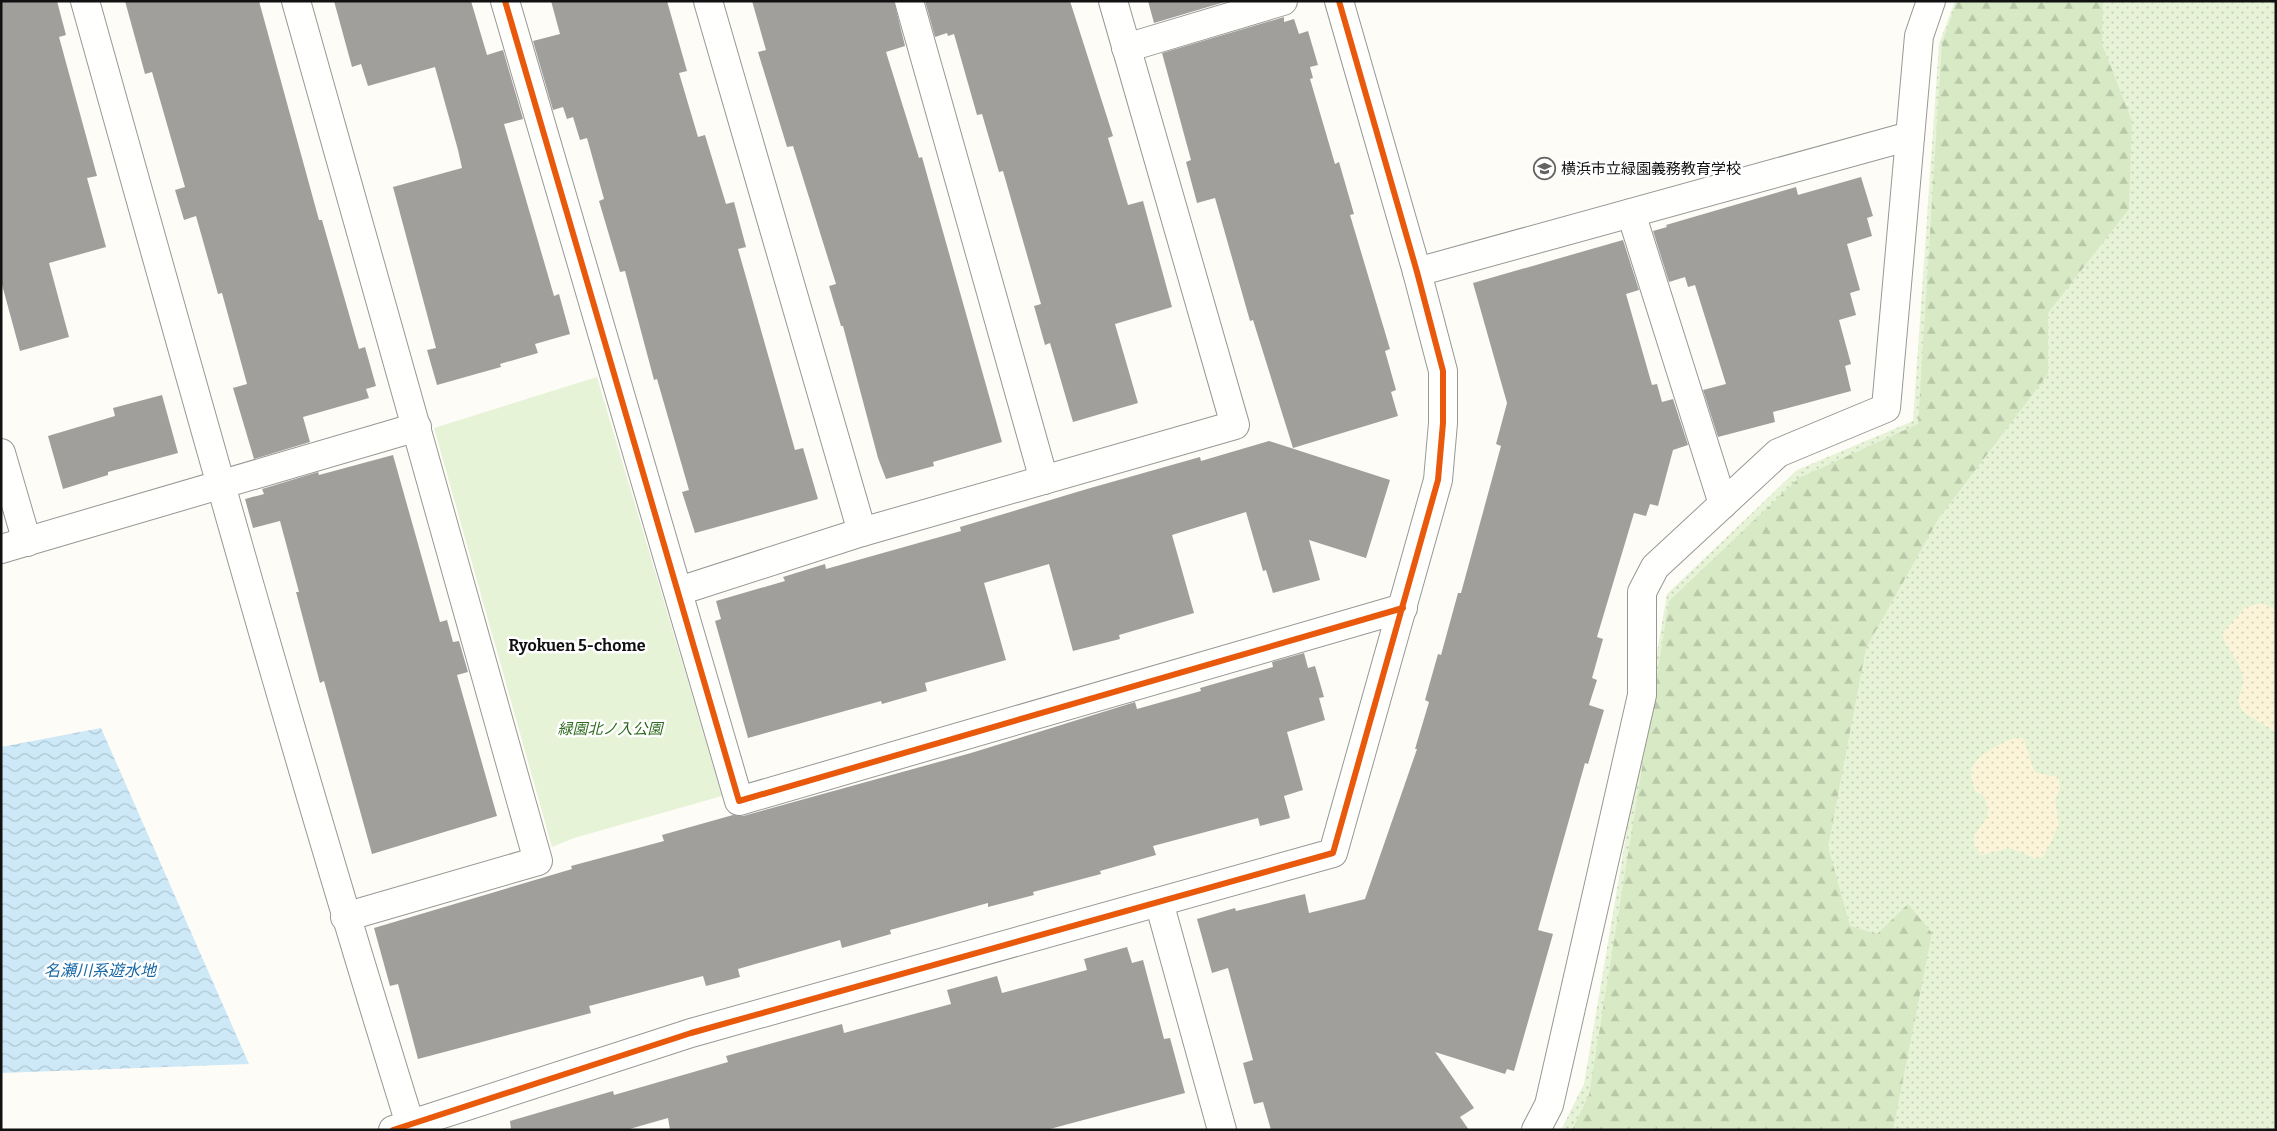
<svg xmlns="http://www.w3.org/2000/svg" width="2277" height="1131" font-family="Bitter,'Noto Sans JP',serif">
	<defs>
		<pattern id="grass-dots" width="8" height="8" patternUnits="userSpaceOnUse" patternTransform="scale(1.25)"><rect width="8" height="8" fill="#e7f3d7"/><path d="M2 2h.1M6 6h.1" fill="none" stroke="#c5cfb8" stroke-width="1.8" stroke-linecap="round"/></pattern>
		<pattern id="forest-firs" width="22" height="20" patternUnits="userSpaceOnUse" patternTransform="scale(1.25)"><rect width="22" height="20" fill="#d8eac5"/><path d="M5 1l3.5 6h-7zM16 11l3.5 6h-7z" fill="#b8c8a8"/></pattern>
		<pattern id="sand-dots" width="8" height="8" patternUnits="userSpaceOnUse" patternTransform="scale(1.25)"><rect width="8" height="8" fill="#fcf4d9"/><path d="M2 2h.1M6 6h.1" fill="none" stroke="#d7d0b9" stroke-width="1.8" stroke-linecap="round"/></pattern>
		<pattern id="water-waves" width="16" height="10" patternUnits="userSpaceOnUse" patternTransform="scale(1.25)"><rect width="16" height="10" fill="#cde8f7"/><path d="M0 5q4-4 8 0t8 0" fill="none" stroke="#afc6d3"/></pattern>
	</defs>
	<rect width="100%" height="100%" fill="#fdfcf7"/>
	<path fill="url(#grass-dots)" d="M1955,1H2276V1130H1561L1584,1084L1667,594L1797,470L1913,421L1939,44Z"/>
	<path fill="url(#forest-firs)" d="M1957,1H2103L2102,44L2132,121L2129,209L2048,313V374L1939,518L1866,648L1828,847L1850,926L1877,934L1908,904L1932,933L1893,1130H1572L1589,1095L1669,601L1799,478L1918,424L1942,43Z"/>
	<g fill="url(#sand-dots)">
		<path d="M2262,603L2275,609L2276,612L2275,732L2243,712L2238,701C2240,694 2244,684 2243,677C2241,664 2226,648 2222,633L2246,607Z"/>
		<path d="M2017,737L2023,739C2029,750 2029,762 2036,773L2059,777L2060,788L2055,800L2059,825L2044,856L2037,859L2010,848L1982,855C1963,836 1981,832 1987,816C1989,809 1986,802 1984,796L1975,791C1973,785 1971,778 1971,772C1972,757 2004,741 2017,737Z"/>
	</g>
	<path fill="#e7f3d7" d="M597,377L722,796L574,838L552,847L434,428Z"/>
	<path fill="url(#water-waves)" d="M101,728L249,1064L1,1073V747Z"/>
	<g fill="#a19f9c">
		<path d="M1,1H57L66,35L59,37L97,176L87,178L106,247L49,263L69,337L20,351L1,281Z"/>
		<path d="M125,1H259L319,220H322L359,349L365,347L376,386L366,389L369,398L303,417L310,442L254,459L233,388L247,384L222,293L218,294L196,216L184,220L175,190L185,187L152,72L145,74Z"/>
		<path d="M334,1H471L487,55L503,50L523,119L504,124L554,296L559,294L570,334L535,344L538,353L500,364L501,367L437,385L427,350L436,348L393,187L462,168L458,150L435,67L368,86L361,64L352,67Z"/>
		<path d="M551,1H667L687,71L679,73L698,137L705,135L726,204L734,202L746,247L738,249L795,450L803,448L818,499L695,533L682,492L689,490L657,379L654,380L625,271L620,272L599,201L604,199L587,138L580,140L573,117L567,119L563,107L553,110L533,41L560,34Z"/>
		<path d="M752,1H894L905,46L886,52L919,158L922,157L1002,442L933,462L934,466L886,479L878,458L843,326H841L829,286L836,284L793,146L787,147L758,52L766,50Z"/>
		<path d="M925,1H1070L1113,136L1108,138L1128,205L1143,201L1172,307L1115,324L1138,403L1073,422L1050,343L1045,345L1034,306L1041,304L1003,171L999,172L982,114L977,115L954,34L948,36L947,33L935,37Z"/>
		<path d="M1148,1H1228L1154,23Z"/>
		<path d="M1284,17V22L1294,19L1299,34L1308,31L1318,65L1310,67L1313,78L1310,79L1335,164L1339,162L1354,214L1350,215L1390,349L1385,351L1396,390L1391,392L1398,416L1293,448L1253,320L1250,321L1215,198L1197,203L1186,162L1191,160L1162,53Z"/>
		<path d="M1861,177L1873,216L1867,218L1872,236L1847,244L1860,290L1850,293L1856,315L1839,320L1851,364L1845,366L1851,391L1773,412L1775,422L1718,437L1703,390L1726,384L1695,285L1688,287L1685,277L1669,282L1653,231L1667,227L1666,225L1796,187L1798,195Z"/>
		<path d="M1623,240L1639,290L1626,294L1652,385L1657,384L1662,402L1673,399L1688,445L1673,450L1658,506L1650,504L1646,516L1634,513L1597,637L1603,639L1592,678L1597,680L1589,705L1604,710L1588,764L1585,763L1538,930L1553,934L1514,1071L1507,1069L1505,1074L1435,1052L1474,1108L1460,1117L1469,1130H1271L1263,1102L1254,1104L1243,1063L1253,1060L1228,968L1212,973L1197,919L1235,908L1236,911L1305,894L1309,913L1365,899L1417,749H1415L1429,702L1425,700L1438,654L1441,655L1458,593H1461L1501,446L1496,444L1507,403L1473,283Z"/>
		<path d="M162,395L178,453L108,472V475L63,489L48,436L115,416L113,408Z"/>
		<path d="M1269,441L1390,480L1366,558L1309,540L1320,580L1273,593L1266,570L1263,571L1246,512L1172,535L1194,613L1119,635L1120,639L1073,651L1049,564L984,583L1006,660L925,683L927,691L882,704L881,701L748,738L715,621L721,619L716,601L785,581L783,577L825,564L826,569L961,531L960,527L1087,489L1200,457L1201,461Z"/>
		<path d="M393,455L440,622L447,620L453,642L459,641L468,672L457,675L497,816L372,854L324,681L320,683L296,592H299L280,521L253,528L245,499L264,494L262,489L318,472L319,475Z"/>
		<path d="M1304,653L1308,668L1315,666L1324,697L1319,698L1325,720L1287,732L1303,790L1284,796L1290,818L1260,826L1258,818L1153,846L1156,855L1100,871L1101,874L1033,892L1034,895L988,907V903L890,930L891,934L842,948L840,940L738,969L740,977L706,986L703,976L589,1006L591,1013L418,1059L398,984L390,986L374,928L572,869L571,866L664,841L662,835L733,815L743,816L971,753L1135,702L1137,709L1201,691L1200,688L1273,667L1272,662Z"/>
		<path d="M1127,947L1132,963L1143,960L1164,1039L1170,1038L1185,1093L1046,1130H670L668,1118L626,1130H511L510,1121L613,1091L614,1095L728,1062L726,1056L842,1024L844,1033L951,1004L947,990L997,976L1002,993L1087,970L1084,959Z"/>
	</g>
	<g fill="none" stroke-linecap="round" stroke-linejoin="round">
		<defs>
			<g id="minor">
				<path d="M85,1C190,376 294,752 410,1124"/>
				<path d="M296,1L538,861L345,917"/>
				<path d="M505,1L739,801L1403,608"/>
				<path d="M708,1L862,532"/>
				<path d="M909,1L1044,480"/>
				<path d="M1126,48L1283,1"/>
				<path d="M1631,213L1723,504"/>
				<path d="M1417,272L1910,136"/>
				<path d="M1,453L27,542"/>
				<path d="M1,549L417,427"/>
				<path d="M679,591L862,532L1235,425L1113,1"/>
				<path d="M1159,902L1222,1130"/>
				<path d="M1536,1130L1549,1105L1642,695V592L1655,567L1778,453L1886,408L1919,36L1931,1"/>
			</g>
			<path id="tertiary" d="M393,1130L691,1033L1333,853L1438,480L1443,423V371L1417,272L1339,1"/>
		</defs>
		<use href="#minor" stroke="#979795" stroke-width="30"/>
		<use href="#tertiary" stroke="#979795" stroke-width="30"/>
		<use href="#minor" stroke="#fffffe" stroke-width="28"/>
		<use href="#tertiary" stroke="#fffffe" stroke-width="28"/>
		<defs>
			<g id="cycleway">
				<path d="M505,1L739,801L1403,608"/>
				<path d="M393,1130L691,1033L1333,853L1438,480L1443,423V371L1417,272L1339,1"/>
			</g>
		</defs>
		<use href="#cycleway" stroke="#fff" stroke-width="9"/>
		<use href="#cycleway" stroke="#e8590c" stroke-width="6"/>
	</g>
	<defs>
		<symbol id="school-ring" viewBox="-11 -11 22 22"><circle r="9.5" fill="#fff" stroke="#646362" stroke-width="1.5"/><path d="M0-5L7-2L0 1L-7-2ZM-4 1L0 2.5L4 1V4Q0 6-4 4Z" fill="#646362"/></symbol>
	</defs>
	<g fill-rule="evenodd">
		<use href="#school-ring" x="1532" y="156" width="25" height="25"/>
	</g>
	<g text-anchor="middle" stroke-width="5" stroke-linejoin="round" paint-order="stroke">
		<g font-size="15" fill="#111" stroke="#fff" text-anchor="start">
			<text x="1561" y="174">横浜市立緑園義務教育学校</text>
		</g>
		<g font-size="15" font-style="italic" fill="#2f6b1f" stroke="#fff">
			<text x="610" y="734">緑園北ノ入公園</text>
		</g>
		<g font-size="16" font-weight="bold" fill="#111" stroke="#fff">
			<text x="577" y="651">Ryokuen 5-chome</text>
		</g>
		<g font-size="16" font-style="italic" fill="#1768a6" stroke="#fff">
			<text x="100" y="976">名瀬川系遊水地</text>
		</g>
	</g>
	<rect width="2277" height="1131" fill="none" stroke="#111111" stroke-width="5"/>
</svg>
